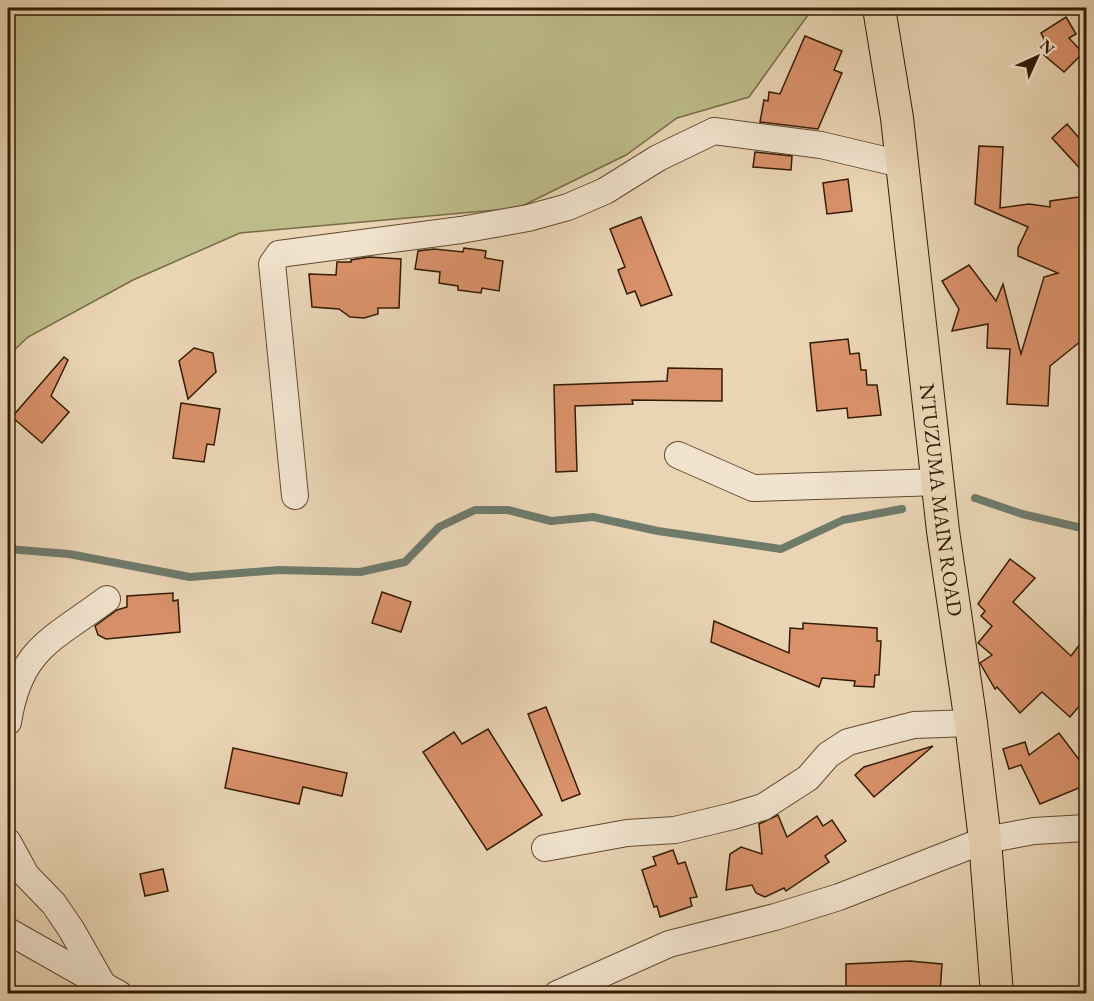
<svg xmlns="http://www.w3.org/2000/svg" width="1094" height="1001" font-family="'EB Garamond',serif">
	<rect width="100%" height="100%" fill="#e9d4b4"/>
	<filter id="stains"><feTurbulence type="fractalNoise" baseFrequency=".00333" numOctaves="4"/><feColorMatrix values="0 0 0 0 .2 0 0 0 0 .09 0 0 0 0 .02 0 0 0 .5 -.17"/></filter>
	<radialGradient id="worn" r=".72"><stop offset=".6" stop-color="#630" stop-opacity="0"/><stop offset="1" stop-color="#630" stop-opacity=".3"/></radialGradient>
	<path fill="#bcbb89" stroke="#786c46" stroke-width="1.5" d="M8,8H813L749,97L677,118L626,155L518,208L240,233L133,280L28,337L8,356Z"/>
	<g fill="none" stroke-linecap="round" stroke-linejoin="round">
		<g stroke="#6f7a6b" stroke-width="8">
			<path d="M975,498L1022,514L1086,529"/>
			<path d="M8,549L69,554L190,577L279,570L360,572L405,562L439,527L475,510H508L551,521L593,517L658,531L781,549L843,520L902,509"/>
		</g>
	</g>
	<g fill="#d9916a" stroke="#341c03" stroke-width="1.5">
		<path d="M1066,17L1076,34L1069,38L1083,53L1064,72L1044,55L1050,51L1041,33Z"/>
		<path d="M805,36L842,51L834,70L842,73L818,129L760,122L764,100L768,101L769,92L780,94Z"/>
		<path d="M1067,124L1086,146V175L1052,138Z"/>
		<path d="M979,146L1003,147L1000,208L1029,204L1050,207V201L1086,196V337L1050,366L1048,406L1007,404L1010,349L987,348L988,324L952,331L959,309L942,281L969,265L996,301L1003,284L1021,354L1044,277L1058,273L1018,256V248L1028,227L975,204Z"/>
		<path d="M755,152L792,156L791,170L753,167Z"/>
		<path d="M848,179L852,211L827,214L823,183Z"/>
		<path d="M641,217L672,295L641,306L635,291L627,294L618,270L625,267L610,229Z"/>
		<path d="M464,248L486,251L485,258L503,261L499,291L482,288L481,293L458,290V286L439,283L440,272L415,269L418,251L434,249L463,252Z"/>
		<path d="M369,257L401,259L399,308H378V314L364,318L350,317L339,309L312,307L309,274L336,275L337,262H351V260Z"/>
		<path d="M848,339L850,354L859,353L861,370H866L867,385H877L881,415L848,418L847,408L817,411L810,343Z"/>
		<path d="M194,348L213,353L216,372L188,399L179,361Z"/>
		<path d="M64,357L68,360L51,396L69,412L42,443L12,417Z"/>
		<path d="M668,368L722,369V401L632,400L633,404L575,406L577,471L556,472L554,385L667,381Z"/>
		<path d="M181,403L220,409L214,445L207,444L204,462L173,458Z"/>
		<path d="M1010,559L1035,578L1013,602L1071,656L1086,636V698L1070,717L1042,692L1020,713L997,687L995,689L980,663L992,655L978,643L992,626L981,616L985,611L978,604Z"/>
		<path d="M382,592L411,602L401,632L372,623Z"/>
		<path d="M173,593V601L178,600L180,632L106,639L98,635L95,626L117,610L127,607V596Z"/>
		<path d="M714,621L789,653L790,628L803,629V623L877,628V641H881L879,675H875L874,687L854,686L855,681L822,678L819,687L711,642Z"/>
		<path d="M546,707L580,794L562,801L528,714Z"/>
		<path d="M488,729L542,815L487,850L423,752L454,732L462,744Z"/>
		<path d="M1059,733L1086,769V785L1040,804L1021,765L1009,769L1003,749L1025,742L1029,755Z"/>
		<path d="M933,746L874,797L855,775L864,767Z"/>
		<path d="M233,748L347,773L342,796L303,787L299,804L225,788Z"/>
		<path d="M778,815L787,837L817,816L823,826L832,820L846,841L825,856L829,862L786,891L784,888L765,897L756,893L752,885L726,890L730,854L741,847L762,854L759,824Z"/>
		<path d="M673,850L678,864L685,862L697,897L690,898L692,906L660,917L657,906L654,907L642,870L656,865L653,857Z"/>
		<path d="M163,869L168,891L145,896L140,874Z"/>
		<path d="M910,961L942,964L940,993H846V964Z"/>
	</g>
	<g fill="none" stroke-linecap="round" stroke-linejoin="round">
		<defs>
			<g id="minor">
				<path d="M678,455L753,488L939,482"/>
				<path d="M295,496L273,273L272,264L279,254L461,230L528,218L568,207L605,191L658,158L714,131L821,145L901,164"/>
				<path d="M8,722C20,648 52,640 107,599"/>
				<path d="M8,842L26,875L54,904L71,929L103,985L119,994"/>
				<path d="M545,848L627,833L675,830L733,816L763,807L808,778L828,755L848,742L914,725L971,723"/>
				<path d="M8,931L103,985"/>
				<path d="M557,994L669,944L775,917L839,897L985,840L1034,831L1086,828"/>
			</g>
			<g id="major">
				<path id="s1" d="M879,8L897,118L943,531L971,723L985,840L997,994"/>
			</g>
		</defs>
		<use href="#minor" stroke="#614a2f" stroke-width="28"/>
		<use href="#major" stroke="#341c03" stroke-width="34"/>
		<use href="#minor" stroke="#f1e3ce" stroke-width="26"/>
		<use href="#major" stroke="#e9d4b4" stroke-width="32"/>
	</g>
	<g text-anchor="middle" stroke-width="4.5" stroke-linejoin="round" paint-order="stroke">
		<g font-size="21" fill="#341c03" stroke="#f1e3ce">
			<text dy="7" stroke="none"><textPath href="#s1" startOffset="496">NTUZUMA MAIN ROAD</textPath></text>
		</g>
	</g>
	<rect width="1094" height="1001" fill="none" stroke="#e9d4b4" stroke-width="30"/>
	<rect x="9" y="9" width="1076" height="983" fill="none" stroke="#341c03" stroke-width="3"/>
	<rect x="15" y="15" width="1064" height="971" fill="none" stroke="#341c03" stroke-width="1.5"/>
	<g transform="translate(1037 57) rotate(45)" stroke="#f1e3ce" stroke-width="4.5" paint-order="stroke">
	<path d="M0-4.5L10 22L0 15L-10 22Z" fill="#341c03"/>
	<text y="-9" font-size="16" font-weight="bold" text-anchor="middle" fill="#341c03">N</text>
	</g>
	<rect width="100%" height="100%" filter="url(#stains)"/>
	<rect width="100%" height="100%" fill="url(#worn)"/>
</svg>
